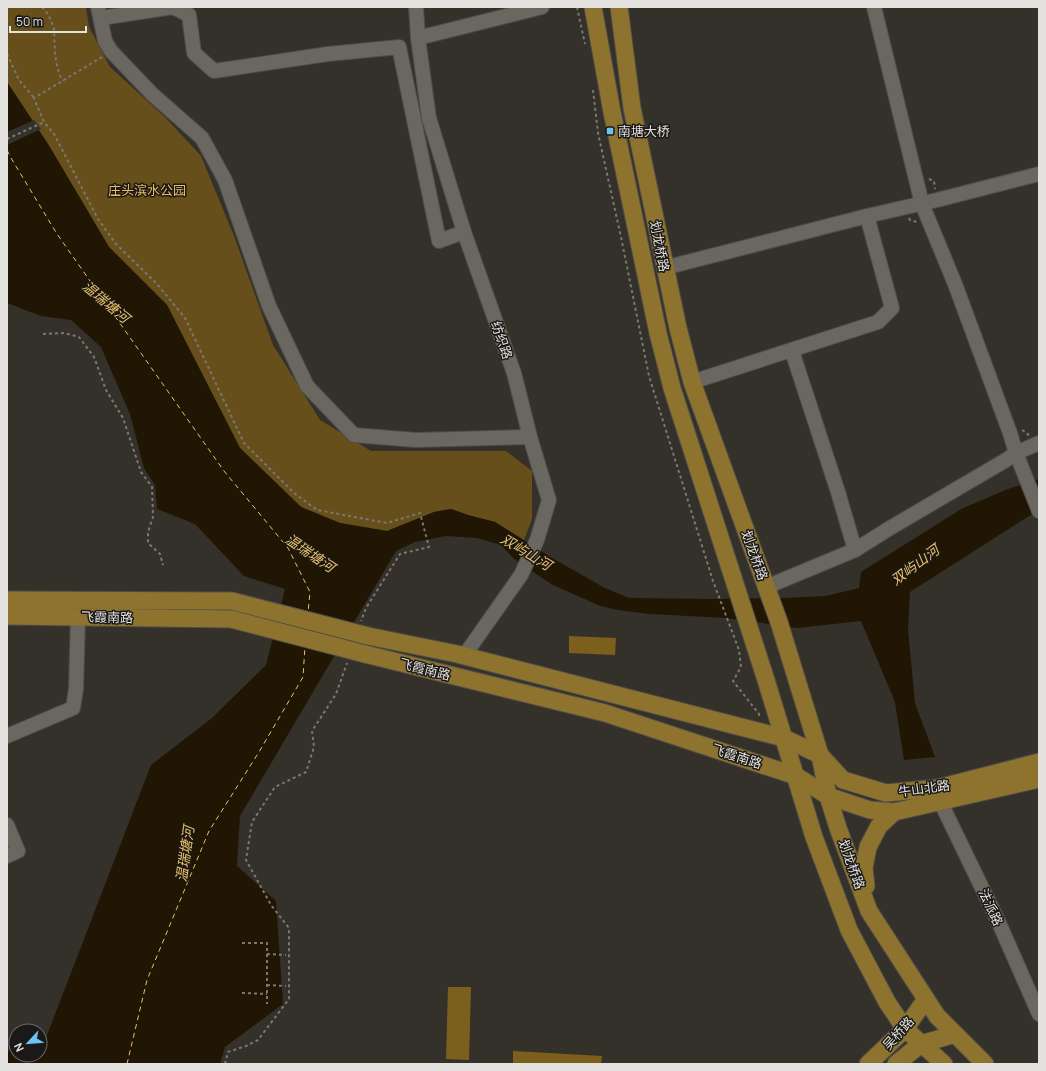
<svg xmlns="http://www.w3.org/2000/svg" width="1046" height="1071" font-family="Manrope,'Noto Sans SC',sans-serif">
	<rect width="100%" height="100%" fill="#34312b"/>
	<path fill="#664f1b" d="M7,7H86L89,27L110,67L166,118L201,156L234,236L273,345L320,420L371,451H506L532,471V519L524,540L495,522L468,515L451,509L434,512L387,531L340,523L301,507L240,448L167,305L109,247L48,144L7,82Z"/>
	<path fill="#201603" d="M7,82L48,144L109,247L167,305L240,448L301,507L340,523L387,531L434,512L451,509L468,515L495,522L552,558L605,588L629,598L718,599L783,598L826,596L859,588L861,572L963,508L1008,489L1039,479V512L1029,516L910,592L908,630L915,703L935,757L904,760L895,702L861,621L797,628L726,618L649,614L618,610L600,606L551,584L513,558L501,545L477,538L446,536L415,542L396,551L240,816L237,866L276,901L283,1004L225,1047L220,1064H7V1051L16,1049V1055H40V1044L44,1043L151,765L212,718L266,665L285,589L244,576L195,524L157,509L155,485L144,468L130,414L101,347L71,320L41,316L7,303Z"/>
	<path fill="#34312b" d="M34,120L41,129L7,145V132Z"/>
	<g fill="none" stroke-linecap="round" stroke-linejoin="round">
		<g stroke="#ecc166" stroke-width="1" stroke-dasharray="5 4" stroke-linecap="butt">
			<path d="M7,150L11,158L57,234L224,471L288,548L310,592L308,613"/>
			<path d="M127,1064L147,980L209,831L259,752L303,677L305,646"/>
		</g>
	</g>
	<g fill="#7c5f1c">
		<path d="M569,636L616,638L615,655L569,653Z"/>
		<path d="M448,987H471L469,1060L446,1059Z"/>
		<path d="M513,1051L602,1056L601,1064H513Z"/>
	</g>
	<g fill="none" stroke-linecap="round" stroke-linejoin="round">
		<defs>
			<g id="minor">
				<path d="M98,7L105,41L111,51L152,94L202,138L225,180L269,306L307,386L354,435L416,440L530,437"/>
				<path d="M416,7L418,38L429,118L464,232L514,373L530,437L549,500L537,540L521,575L464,656"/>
				<path d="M874,7L922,204L955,284L1010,433L1016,453L1039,511"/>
				<path d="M101,18L173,7L189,15L194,53L214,71L328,54L399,47L439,241L464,232"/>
				<path d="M418,38L542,7"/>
				<path d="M664,268L867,216L937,200L1039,174"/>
				<path d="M792,351L838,492L855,550"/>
				<path d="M692,382L878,322L892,308L867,216"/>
				<path d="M766,587L855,550L890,528L1006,460L1016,453L1039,443"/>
				<path d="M7,736L73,708L76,689L78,617"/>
				<path d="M940,801L999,923L1039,1014"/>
				<path d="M7,825L18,851L7,856"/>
			</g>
			<g id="major">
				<path d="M593,7L612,112L658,333L672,388L766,680L814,837L849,930L887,1002L905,1029L944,1064"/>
				<path d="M619,7L632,108L678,328L692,382L779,622L820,755L828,796L838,828L869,911L937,1016L985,1064"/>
				<path d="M7,600L232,601"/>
				<path d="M7,616L231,619"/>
				<path d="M368,636L457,654L784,738L820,755L843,780L886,793L938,788L1039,762"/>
				<path d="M365,654L605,713L796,776L828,796L870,810L894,812L1039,779"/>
				<path d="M866,886L864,868L868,847L879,826L894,812"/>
				<path d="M868,1064L905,1029L926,999"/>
				<path d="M896,1064L921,1044L955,1034"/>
			</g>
		</defs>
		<use href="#minor" stroke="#504d49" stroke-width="16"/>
		<use href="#major" stroke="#504d49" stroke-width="19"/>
		<g stroke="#7a7873" stroke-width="2" stroke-dasharray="3 3" stroke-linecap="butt">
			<path d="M42,7L48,14L54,28L55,55L59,74L63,81"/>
			<path d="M577,7L585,44"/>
			<path d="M7,54L19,80L34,98"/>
			<path d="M102,57L34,98L44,122L54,134L98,219L116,244L157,284L185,318L244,443L294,493L317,510L387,523L420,513L429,547L400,554L366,608L361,621"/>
			<path d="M593,90L598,133L621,237L649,376L713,581L739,650L741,667L733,681L759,714V718"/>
			<path d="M7,139L44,122"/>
			<path d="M929,179L934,181L935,189"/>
			<path d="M909,218L910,220L917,222"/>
			<path d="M43,334L64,333L79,337L94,357L106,390L123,418L141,472L152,487L153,517L148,532V543L160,554L163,565"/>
			<path d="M1022,430L1027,433L1029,436"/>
			<path d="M242,943H267V1004"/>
			<path d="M267,954L286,955"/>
			<path d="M267,985L286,986"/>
			<path d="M242,993L267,994"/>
			<path d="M225,1064L228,1052L246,1046L258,1040L289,999V928L271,905L246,860L252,822L275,787L306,772L314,747L312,731L336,694L347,663"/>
		</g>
		<use href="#minor" stroke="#6a6660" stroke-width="14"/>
		<use href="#major" stroke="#8d732d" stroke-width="17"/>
		<defs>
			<g id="major-bridge">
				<path d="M232,601L368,636"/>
				<path d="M231,619L365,654"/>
			</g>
		</defs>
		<use href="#major-bridge" stroke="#504d49" stroke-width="19" stroke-linecap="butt"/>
		<use href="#major-bridge" stroke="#8d732d" stroke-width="17"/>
	</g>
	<rect fill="#6bc3f2" stroke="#1b1917" stroke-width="1.5" x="606" y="127" width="8" height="8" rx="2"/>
	<g text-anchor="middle" stroke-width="3" stroke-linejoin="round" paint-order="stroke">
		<g font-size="13" fill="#e4e2de" stroke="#1b1917" text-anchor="start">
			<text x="618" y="136">南塘大桥</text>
		</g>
		<g font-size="13" fill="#eabe63" stroke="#1b1917">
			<text x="147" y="195">庄头滨水公园</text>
		</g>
		<g font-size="13" fill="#e4e2de" stroke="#1b1917">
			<text transform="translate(660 246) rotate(79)" y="5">划龙桥路</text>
			<text transform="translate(502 340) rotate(71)" y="5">纺织路</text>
			<text transform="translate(755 555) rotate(70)" y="5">划龙桥路</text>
			<text transform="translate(107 617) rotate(1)" y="5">飞霞南路</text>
			<text transform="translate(425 669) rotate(14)" y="5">飞霞南路</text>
			<text transform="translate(737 756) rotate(18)" y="5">飞霞南路</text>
			<text transform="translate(924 788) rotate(-8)" y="5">牛山北路</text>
			<text transform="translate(852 864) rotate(70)" y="5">划龙桥路</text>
			<text transform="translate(991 907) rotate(65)" y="5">法派路</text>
			<text transform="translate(898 1033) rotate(-48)" y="5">吴桥路</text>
		</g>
		<g font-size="14" font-style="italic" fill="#ecc166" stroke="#1b1917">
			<text transform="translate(106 302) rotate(40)" y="5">温瑞塘河</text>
			<text transform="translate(526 552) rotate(31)" y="5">双屿山河</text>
			<text transform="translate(310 553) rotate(34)" y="5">温瑞塘河</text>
			<text transform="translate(915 565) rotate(-37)" y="5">双屿山河</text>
			<text transform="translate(185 854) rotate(-82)" y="5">温瑞塘河</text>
		</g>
	</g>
	<rect width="1046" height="1071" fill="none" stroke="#e4e2de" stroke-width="16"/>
	<g transform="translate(28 1043) rotate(244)"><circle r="19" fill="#1b1917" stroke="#6b6967"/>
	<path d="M0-3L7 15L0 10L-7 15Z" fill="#6bc3f2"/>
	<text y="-6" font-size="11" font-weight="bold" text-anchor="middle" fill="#e4e2de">N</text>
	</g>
	<path d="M10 26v6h76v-6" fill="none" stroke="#e4e2de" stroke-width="2"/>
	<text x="16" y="26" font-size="12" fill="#e4e2de" stroke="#1b1917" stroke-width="3" paint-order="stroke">50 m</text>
</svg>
